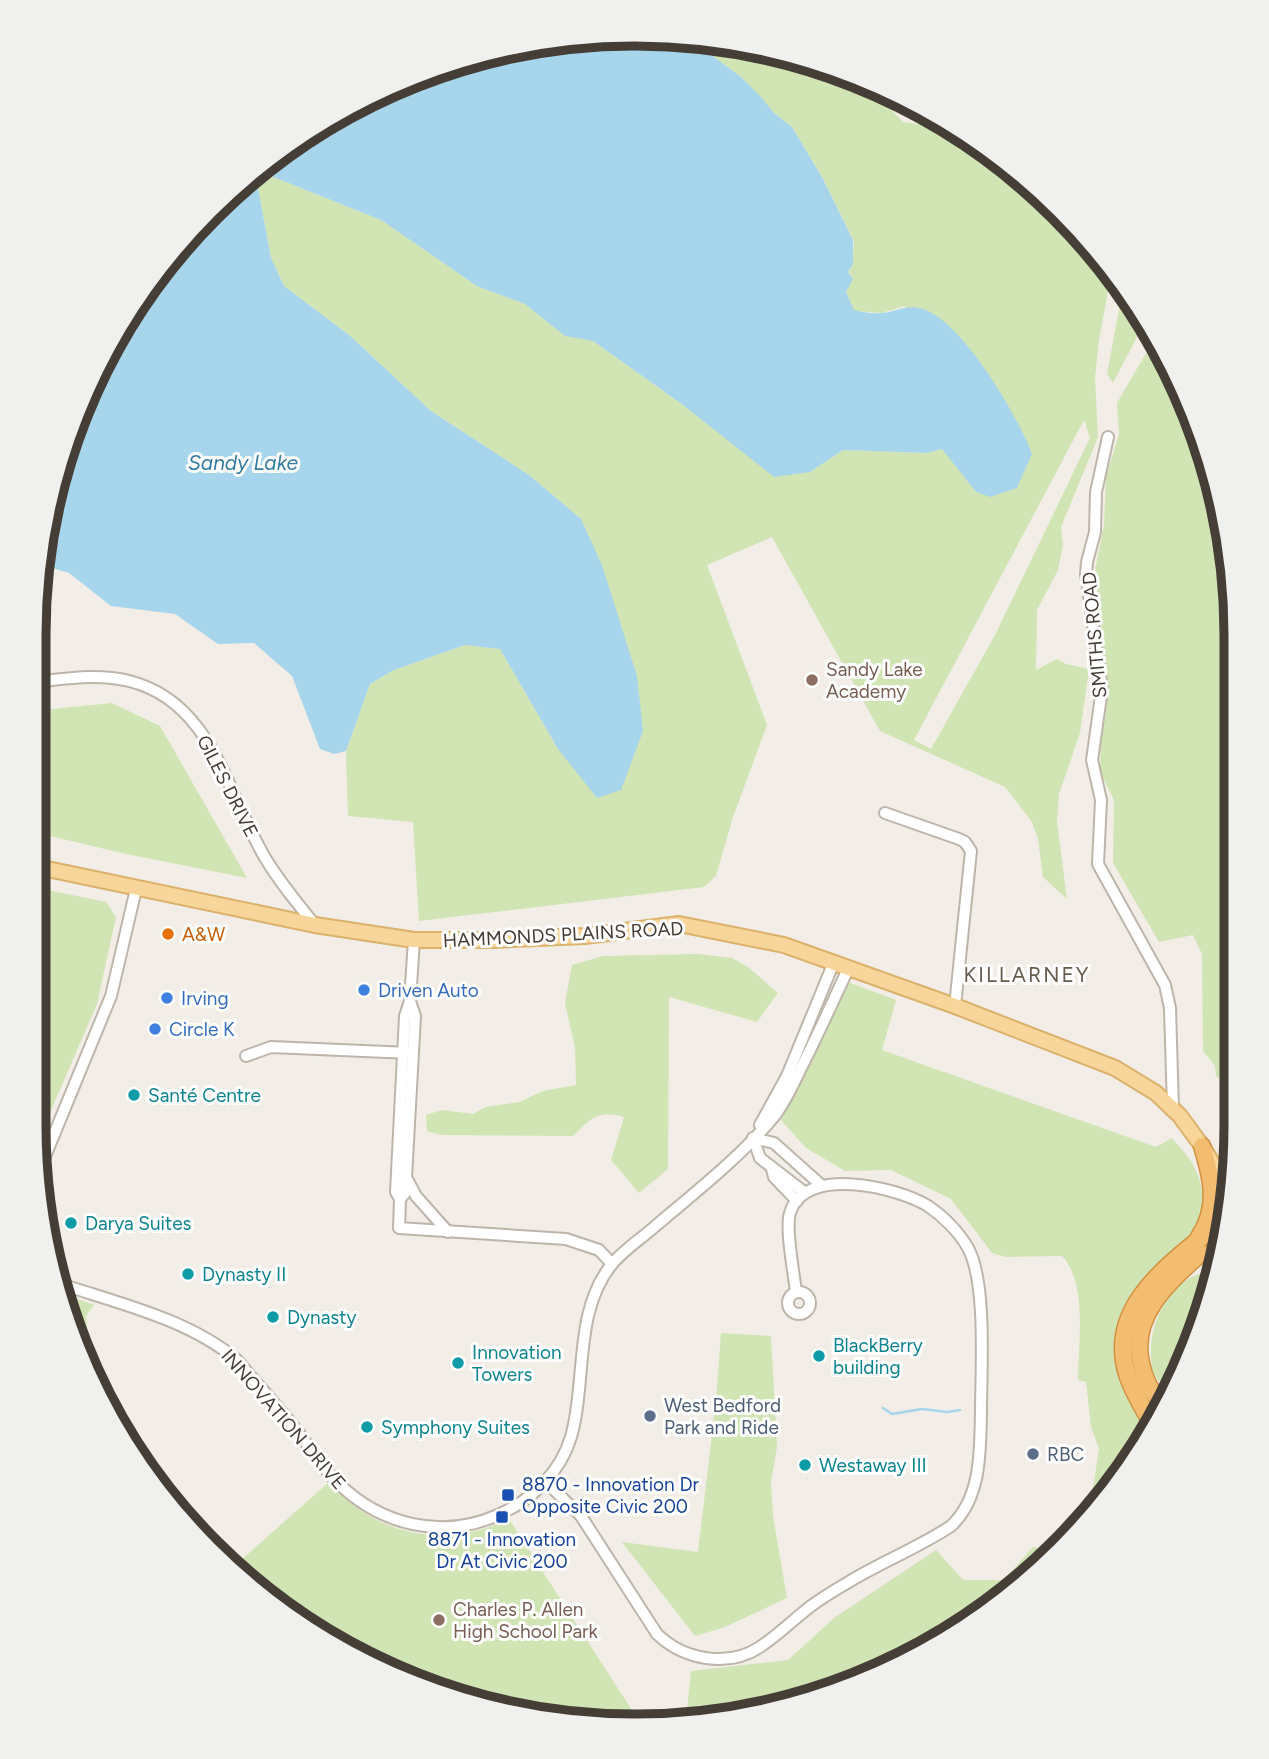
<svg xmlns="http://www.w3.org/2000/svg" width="1269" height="1759" font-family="Figtree,sans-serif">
	<rect width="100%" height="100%" fill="#f2eee7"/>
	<g fill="#d1e4b3" fill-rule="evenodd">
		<path d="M709,38L827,65L875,86L877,95L903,122L935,126L942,119L1031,182L1112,270L1099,340L1095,378L1098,437L1061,527L1063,545L1058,570L1037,610L1036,670L1057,659L1066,664L1089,669L1080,733L1059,794L1057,822L1067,899L1043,877L1038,839L1032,822L1005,787L880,731L772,537L707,565L767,725L733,817L716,876L704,887L419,921L413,822L348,816L346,751L370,684L394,670L465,645L500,649L558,749L581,519L529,475L431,411L349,335L284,286L271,258L255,172L256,170L381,220L477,286L525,304L565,335L593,341L683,405L810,472L843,450L927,453L942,448L976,492L905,306L881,313L854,311L846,292L852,276L848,272L852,266L854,242L823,179L792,127L774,113L741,77L714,57ZM1084,420L1090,438L995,635L931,749L914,740Z"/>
		<path d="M1123,288L1144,324L1113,383L1107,374Z"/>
		<path d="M1153,341L1190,404L1231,556L1234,1075L1227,1079L1216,1077L1215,1066L1203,1051L1202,954L1193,935L1159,942L1113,863L1114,800L1100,772L1101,739L1106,714L1107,685L1095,570L1104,525L1106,476L1119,434L1117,403Z"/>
		<path d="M112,703L160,726L247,878L126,854L33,832V711Z"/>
		<path d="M33,887L106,902L116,917L97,1004L36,1145L33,1124Z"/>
		<path d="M697,954L732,958L748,967L778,993L757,1022L669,997L668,1169L639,1193L611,1160L624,1117C598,1109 590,1119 573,1136L441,1135L427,1131L426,1115L442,1110L473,1114L486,1107L519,1102L543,1091L576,1085L575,1048L565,1003L572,965L603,956Z"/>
		<path d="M845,981L896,1000L882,1050L1156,1147L1172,1138C1178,1146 1187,1154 1192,1163C1208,1190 1207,1223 1184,1246C1162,1268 1136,1282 1123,1312C1113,1337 1118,1372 1128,1396C1133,1409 1142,1421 1149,1433L1092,1514V1494L1099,1449L1091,1427L1086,1382L1078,1380C1078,1345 1088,1283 1062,1256L1006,1257L992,1253L951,1199L891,1170L845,1171L806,1148L781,1120L812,1059Z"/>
		<path d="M1211,1269H1214L1204,1317L1170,1394C1164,1387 1156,1379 1153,1371C1145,1340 1159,1300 1185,1281C1192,1276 1203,1273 1211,1269Z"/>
		<path d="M59,1292L94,1305L86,1316L87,1327L80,1337Z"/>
		<path d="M721,1333L771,1336L777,1447L771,1482L773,1516L787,1598L725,1627L695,1636L622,1542L698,1552L716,1400Z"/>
		<path d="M111,1407L118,1419L204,1537L134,1458Z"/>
		<path d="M329,1482C376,1536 445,1550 509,1519L637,1718L518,1714L369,1664L238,1577L231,1569Z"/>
		<path d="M1033,1547L1054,1551L1001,1601L864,1680L713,1721L686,1720L691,1671L788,1660L834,1618L936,1550L963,1580H1004Z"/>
	</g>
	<g fill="#a7d5eb">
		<path d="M595,35L709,38L714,57L741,77L761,97L774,113L792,127L823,179L853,240V264L848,272L853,279L846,292L854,310C862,312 873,314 881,313C897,312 906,304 923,309C963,322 1018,416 1032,454L1017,488L990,497L976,492L942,449L927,453L843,450L810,472L774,477L683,405L593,341L565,336L525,304L477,286L381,220L256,170L268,158L368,95L478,54Z"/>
		<path d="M255,172L271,258L284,286L349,335L431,411L529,475L581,519L602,565L637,676L643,731L621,790L597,798L558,749L500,649L465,645L394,670L370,684L346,751L334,754L320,749L292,676L254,643L218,644L175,614L111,606L69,573L42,565L54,479L134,301Z"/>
	</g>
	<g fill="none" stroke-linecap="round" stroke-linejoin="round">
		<path stroke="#a7d5eb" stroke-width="2.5" d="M883,1408L892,1414L922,1409L947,1412L960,1410"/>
		<defs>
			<g id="minor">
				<path d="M1108,437L1096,492L1095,532L1087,562L1086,574L1102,689L1092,760L1101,800L1098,864L1165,985L1170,1008L1173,1109"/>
				<path d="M33,682C65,679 97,673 129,681C211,701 227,792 264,856C278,880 297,903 315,925"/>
				<path d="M885,813L959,839L965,842L971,851L955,1006"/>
				<path d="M414,940L410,1001L405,1016L396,1192L400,1199L399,1228L566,1239L599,1250L612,1264"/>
				<path d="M246,1056L271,1047L410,1053"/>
				<path d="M760,1125L787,1076L834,962"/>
				<path d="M753,1138L774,1143L821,1185"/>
				<path d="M753,1138L760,1158L804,1192"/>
				<path d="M772,1169L774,1177L797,1201"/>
				<path d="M39,1171L111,996L136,889"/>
				<path d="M407,1179L416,1196L448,1232"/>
				<path d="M400,1199L405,1193L406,1178L415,1016L410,1001"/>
				<path d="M55,1282C116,1303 187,1318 237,1360C258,1385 279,1408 299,1433C311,1449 323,1469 338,1483C381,1525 442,1540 498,1515C532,1500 560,1473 571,1437C587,1381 573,1312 612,1264C623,1251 639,1240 652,1229C694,1193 741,1157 776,1114C786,1100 794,1083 801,1068C818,1035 833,1001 849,967"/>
				<circle cx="799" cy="1303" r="11"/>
				<path d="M546,1482L581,1516L657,1634C684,1660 728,1668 760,1647C778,1635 794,1619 811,1606C822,1598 835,1590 847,1583C881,1562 918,1548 951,1526C982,1497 980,1450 981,1411C981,1370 987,1283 968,1248C959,1232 943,1216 928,1206C897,1187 804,1165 790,1213C785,1228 794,1274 796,1292"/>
			</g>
			<path id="major" d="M33,866L315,925L414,940H493L585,936L679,924L784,945L955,1006L1115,1068L1156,1093L1180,1116L1202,1146L1229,1191"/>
			<g id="highway">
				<path d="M1199,1237C1219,1207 1212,1179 1202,1146"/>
				<path d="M1164,1406C1152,1394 1144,1380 1141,1363C1130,1315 1169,1282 1201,1253"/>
				<path d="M1154,1427C1144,1410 1133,1393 1127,1374C1105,1303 1177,1259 1223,1220"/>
			</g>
		</defs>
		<use href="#minor" stroke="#bdb5aa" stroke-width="14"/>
		<use href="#major" stroke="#dbb16c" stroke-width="18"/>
		<use href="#highway" stroke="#d29141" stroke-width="19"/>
		<use href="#minor" stroke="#fff" stroke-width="10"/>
		<use href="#major" stroke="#f7d59b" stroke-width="14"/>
		<use href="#highway" stroke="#f3bd71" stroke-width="16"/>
	</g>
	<g fill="#8d6e63" stroke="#fff" stroke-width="2.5">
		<circle cx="812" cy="680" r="7"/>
		<circle cx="439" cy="1620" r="7"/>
	</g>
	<circle fill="#e8710a" stroke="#fff" stroke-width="2.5" cx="168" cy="934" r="7"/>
	<g fill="#3f7fe0" stroke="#fff" stroke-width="2.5">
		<circle cx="364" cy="990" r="7"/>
		<circle cx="167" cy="998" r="7"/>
		<circle cx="155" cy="1029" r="7"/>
	</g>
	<g fill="#0f9aa8" stroke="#fff" stroke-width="2.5">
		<circle cx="134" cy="1095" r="7"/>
		<circle cx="71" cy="1223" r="7"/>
		<circle cx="188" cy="1274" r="7"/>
		<circle cx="273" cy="1317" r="7"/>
		<circle cx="819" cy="1356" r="7"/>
		<circle cx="458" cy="1363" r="7"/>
		<circle cx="367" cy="1427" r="7"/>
		<circle cx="805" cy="1465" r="7"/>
	</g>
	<g fill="#5c6f8a" stroke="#fff" stroke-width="2.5">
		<circle cx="650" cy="1416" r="7"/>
		<circle cx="1033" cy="1454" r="7"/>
	</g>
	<g fill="#1a4fb4" stroke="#fff" stroke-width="2.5">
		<rect x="501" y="1488" width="14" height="14" rx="3.5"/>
		<rect x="495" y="1510" width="14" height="14" rx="3.5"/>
	</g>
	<g text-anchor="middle" stroke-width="6" stroke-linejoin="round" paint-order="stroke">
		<g font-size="19" fill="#453e36" stroke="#fff">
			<text transform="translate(1094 635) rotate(-95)" y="7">SMITHS ROAD</text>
			<text transform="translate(228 786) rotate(63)" y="7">GILES DRIVE</text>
			<text transform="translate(563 934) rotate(-3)" y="7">HAMMONDS PLAINS ROAD</text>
			<text transform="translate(284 1419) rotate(49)" y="7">INNOVATION DRIVE</text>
		</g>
		<g font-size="19" fill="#785e54" stroke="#fff" text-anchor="start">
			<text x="826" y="676">Sandy Lake<tspan x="826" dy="22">Academy</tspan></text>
			<text x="453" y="1616">Charles P. Allen<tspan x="453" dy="22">High School Park</tspan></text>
		</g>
		<g font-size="19" fill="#c56008" stroke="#fff" text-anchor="start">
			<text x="182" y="941">A&amp;W</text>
		</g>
		<g font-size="19" fill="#366cbe" stroke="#fff" text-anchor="start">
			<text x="378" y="997">Driven Auto</text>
			<text x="181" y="1005">Irving</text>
			<text x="169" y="1036">Circle K</text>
		</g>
		<g font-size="19" fill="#0d838f" stroke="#fff" text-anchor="start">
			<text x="148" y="1102">Santé Centre</text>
			<text x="85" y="1230">Darya Suites</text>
			<text x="202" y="1281">Dynasty II</text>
			<text x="287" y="1324">Dynasty</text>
			<text x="833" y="1352">BlackBerry<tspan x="833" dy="22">building</tspan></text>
			<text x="472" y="1359">Innovation<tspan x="472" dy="22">Towers</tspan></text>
			<text x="381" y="1434">Symphony Suites</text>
			<text x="819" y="1472">Westaway III</text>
		</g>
		<g font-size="19" fill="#4e5e75" stroke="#fff" text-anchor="start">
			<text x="664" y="1412">West Bedford<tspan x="664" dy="22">Park and Ride</tspan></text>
			<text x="1047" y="1461">RBC</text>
		</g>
		<g font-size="19" fill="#164399" stroke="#fff" text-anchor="start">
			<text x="522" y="1491">8870 - Innovation Dr<tspan x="522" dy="22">Opposite Civic 200</tspan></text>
			<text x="502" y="1546" text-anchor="middle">8871 - Innovation<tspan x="502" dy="22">Dr At Civic 200</tspan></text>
		</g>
		<g font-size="21" font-style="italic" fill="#357ca1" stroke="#fff">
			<text x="243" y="470">Sandy Lake</text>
		</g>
		<g font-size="21" letter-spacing="2" fill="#675b4e" stroke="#fff">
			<text x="1027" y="982">KILLARNEY</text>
		</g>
	</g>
	<path d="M0 0H1269V1759H0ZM635 46H635A589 589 0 0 1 1224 635V1125A589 589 0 0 1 635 1714H635A589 589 0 0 1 46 1125V635A589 589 0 0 1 635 46Z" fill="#f0f0ef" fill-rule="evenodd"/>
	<path fill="none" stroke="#453e36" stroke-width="9" d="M635 46H635A589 589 0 0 1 1224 635V1125A589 589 0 0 1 635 1714H635A589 589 0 0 1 46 1125V635A589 589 0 0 1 635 46Z"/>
</svg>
